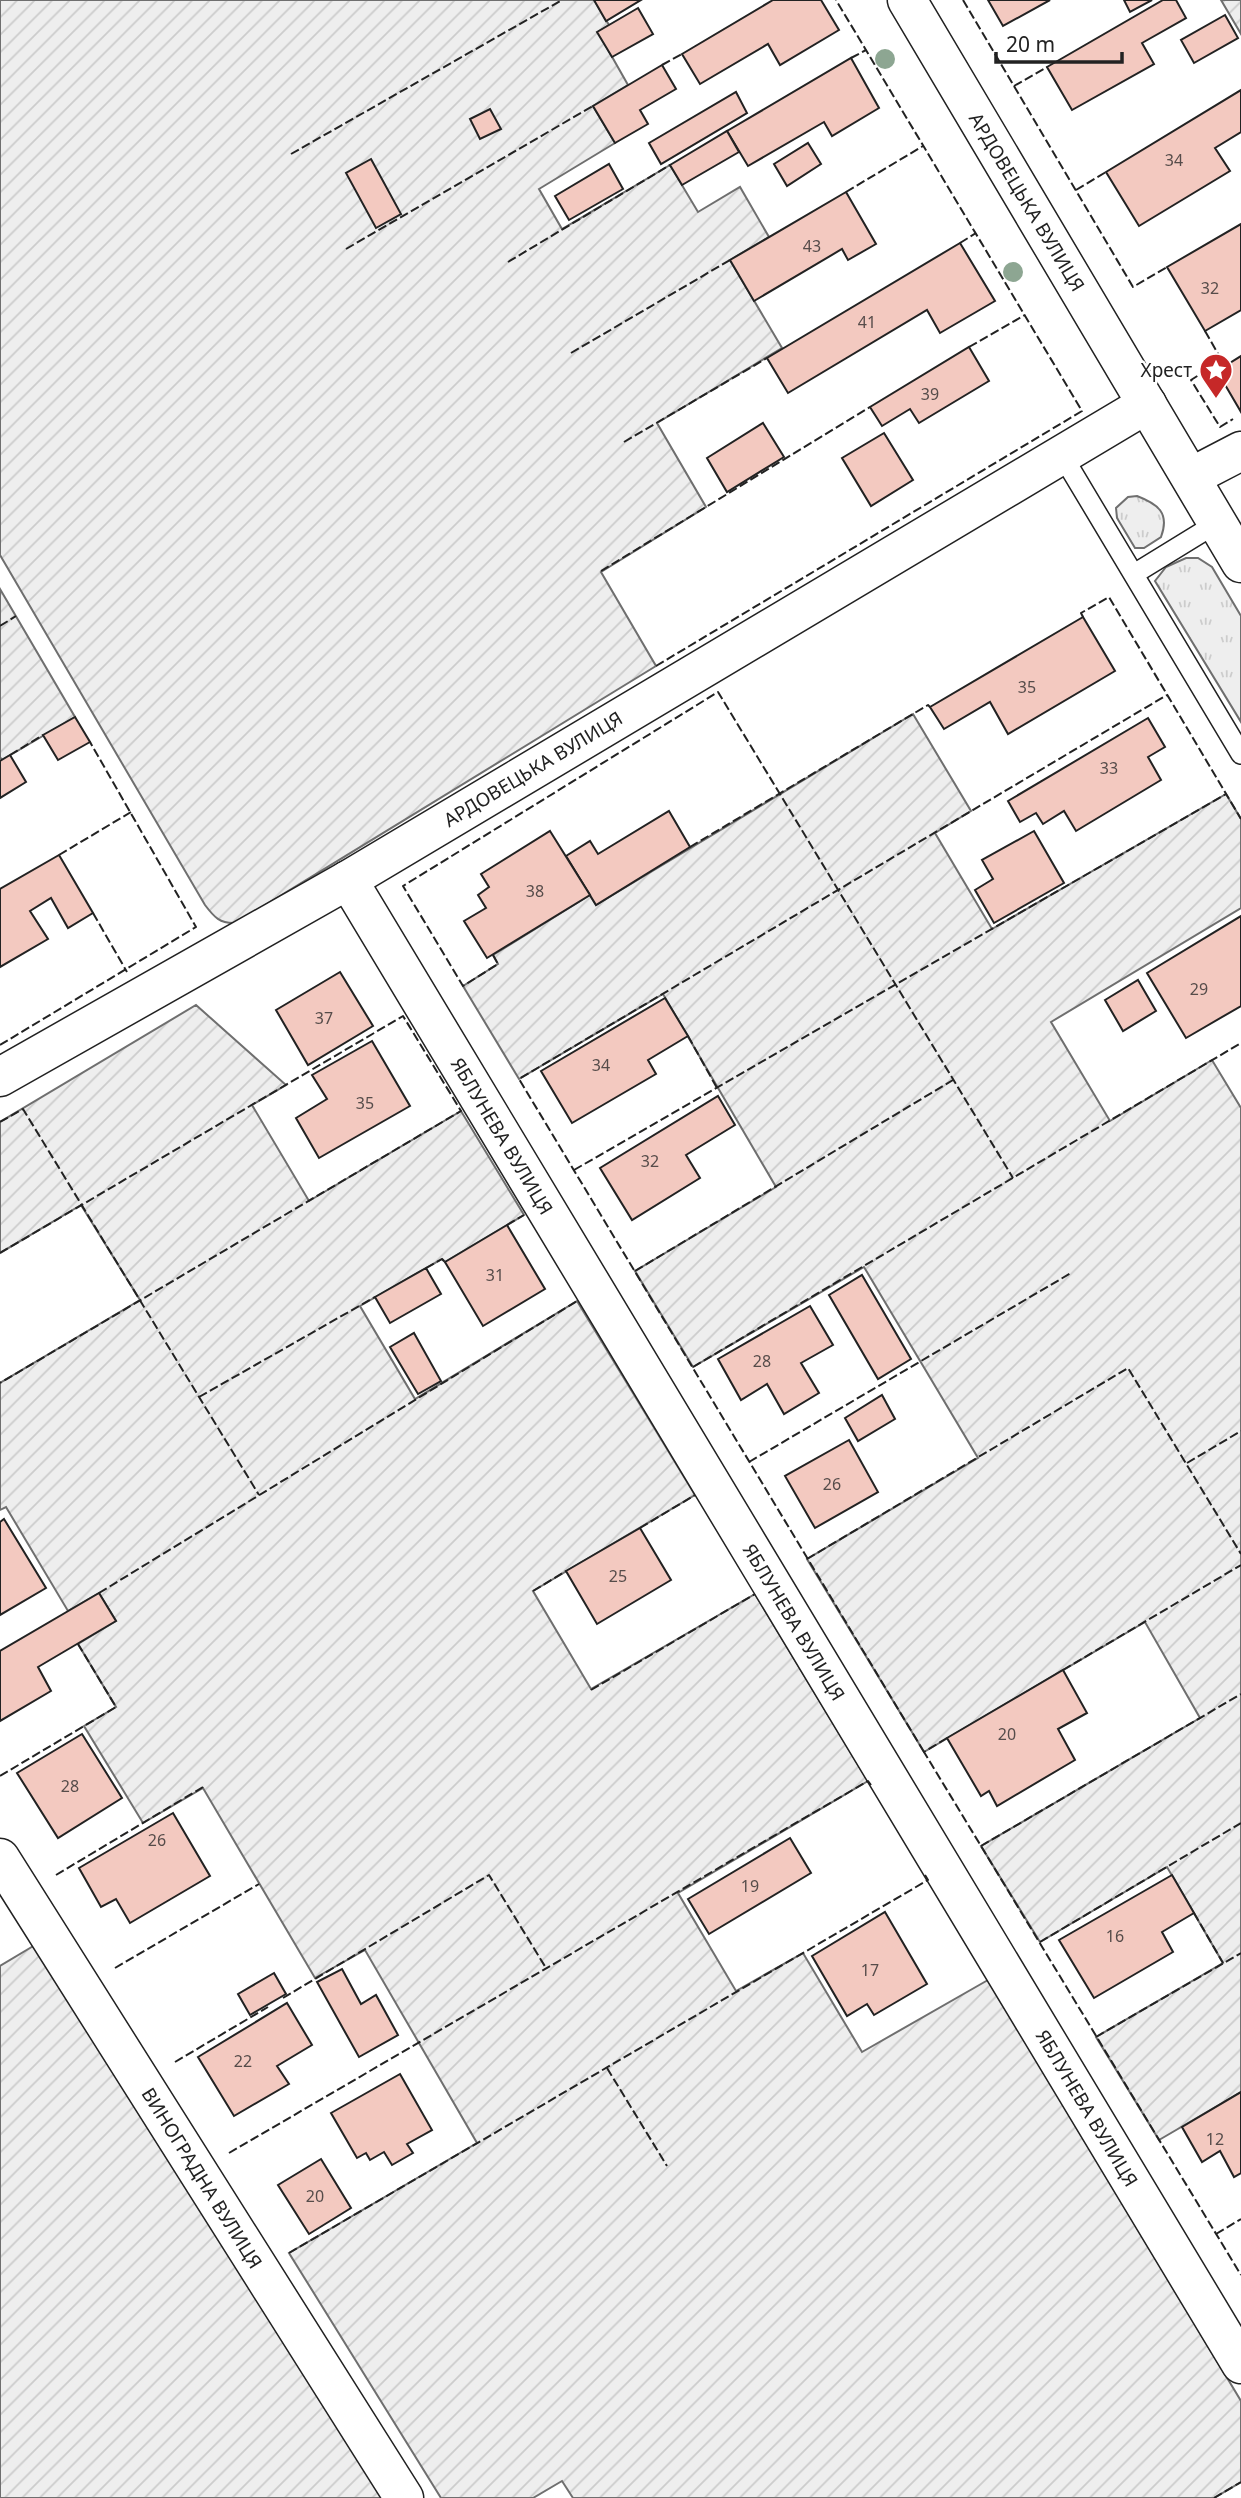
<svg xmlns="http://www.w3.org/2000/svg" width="1241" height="2498" font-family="'Noto Sans',sans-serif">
	<defs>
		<pattern id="grass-tufts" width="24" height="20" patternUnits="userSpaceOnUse" patternTransform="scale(1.75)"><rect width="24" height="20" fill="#eee"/><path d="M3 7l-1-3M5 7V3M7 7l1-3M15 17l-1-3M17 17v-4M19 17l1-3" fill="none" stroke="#ccc"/></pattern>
		<pattern id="garden-furrows" width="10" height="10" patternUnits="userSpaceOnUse" patternTransform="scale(1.75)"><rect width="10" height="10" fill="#eee"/><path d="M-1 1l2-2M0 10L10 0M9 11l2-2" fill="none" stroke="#ccc"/></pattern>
	</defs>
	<rect width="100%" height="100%" fill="#fff"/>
	<g fill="url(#grass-tufts)" stroke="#6f6f6f" stroke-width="2">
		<path d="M1137,496C1158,504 1170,513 1161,537L1144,548H1135L1117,518L1116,508L1128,497Z"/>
		<path d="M1186,558H1198L1212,567L1241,616V722L1155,581L1166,567Z"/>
	</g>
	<g fill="url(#garden-furrows)" stroke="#6f6f6f" stroke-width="2">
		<path d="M0,0H594L609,25L598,32L628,85L593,106L615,143L539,189L562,229L670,165L698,212L740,187L769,237L730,260L782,348L657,423L706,507L601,572L656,666L236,923C220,924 214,917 205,905L0,555Z"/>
		<path d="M1221,0H1241V34Z"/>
		<path d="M0,589L75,717L2,760L0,757Z"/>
		<path d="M913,714L971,811L935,833L992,929L1226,794L1241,819V908L1051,1022L1110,1121L1212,1060L1241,1108V2092L1159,2140L1096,2037L1223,1963L1167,1867L1040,1942L981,1846L1200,1718L1145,1622L924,1752L807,1559L978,1458L864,1267L693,1367L635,1271L776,1187L663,994L519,1079L463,986L498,964L493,955L590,895L596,905Z"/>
		<path d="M196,1005L286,1085L252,1105L309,1201L461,1111L524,1215L445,1262L442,1259L360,1306L415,1399L577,1301L695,1495L533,1591L591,1689L755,1594L868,1781L678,1893L736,1991L803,1953L862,2052L988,1980L1241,2401V2482L1214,2498H573L562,2481L533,2498H441L289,2253L477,2143L365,1950L315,1978L203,1788L143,1823L84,1726L116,1707L78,1644L116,1621L99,1593L68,1611L6,1507L0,1510V1383L140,1300L81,1205L0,1253V1122Z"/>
		<path d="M35,1945L386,2498H0V1966Z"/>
	</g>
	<g fill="#f3c9c0" stroke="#222" stroke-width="2">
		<path d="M594,0H641L606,21Z"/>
		<path d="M773,0H821L839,30L780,65L768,44L700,84L682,54Z"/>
		<path d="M988,0H1050L1003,26Z"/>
		<path d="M1124,0H1152L1130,12Z"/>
		<path d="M1163,0H1176L1186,18L1142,43L1154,64L1072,110L1047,67Z"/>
		<path d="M638,8L653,34L612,57L597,32Z"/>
		<path d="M1225,15L1238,38L1194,63L1181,40Z"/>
		<path d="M851,58L879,108L832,136L824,122L748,166L727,131Z"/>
		<path d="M662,65L676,89L640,110L648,124L615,143L593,106Z"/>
		<path d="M1241,90V132L1215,148L1230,171L1139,226L1106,172Z"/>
		<path d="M736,92L747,113L661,164L649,143Z"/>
		<path d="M490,109L501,129L480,139L470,119Z"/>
		<path d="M727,131L739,152L682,185L670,165Z"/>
		<path d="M808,143L821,164L787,186L774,164Z"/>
		<path d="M371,159L401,214L376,228L346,173Z"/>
		<path d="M609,164L623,189L569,220L555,196Z"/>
		<path d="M846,192L876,244L848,260L842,249L754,301L730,260Z"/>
		<path d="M1241,224V310L1205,331L1167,267Z"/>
		<path d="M960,243L995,301L940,333L927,310L788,393L767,358Z"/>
		<path d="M969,347L989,381L919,423L910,409L882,426L870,407Z"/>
		<path d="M1241,356V412L1217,371Z"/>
		<path d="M763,423L784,457L727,492L707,458Z"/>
		<path d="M884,433L913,480L871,506L842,458Z"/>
		<path d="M1083,617L1115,671L1008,734L990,702L944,729L930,707Z"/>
		<path d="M75,717L90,742L58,760L43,735Z"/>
		<path d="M1148,718L1165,747L1148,757L1161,780L1076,831L1064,811L1043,824L1036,813L1020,822L1008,801Z"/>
		<path d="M10,755L26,782L0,798V761Z"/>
		<path d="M669,811L690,847L596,905L566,856L590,841L598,854Z"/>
		<path d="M550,831L590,895L487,958L464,921L486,908L478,895L489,887L481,874Z"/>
		<path d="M1034,831L1064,883L994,923L975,890L993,879L982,860Z"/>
		<path d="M59,855L93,913L68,928L51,898L30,911L48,939L0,967V889Z"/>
		<path d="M1241,916V1006L1186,1038L1147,973Z"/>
		<path d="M340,972L373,1026L308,1065L276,1010Z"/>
		<path d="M1138,980L1156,1011L1123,1031L1105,1000Z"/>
		<path d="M665,998L688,1036L648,1060L656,1074L572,1123L541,1071Z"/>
		<path d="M372,1041L410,1106L319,1158L296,1118L327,1099L312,1075Z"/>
		<path d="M718,1096L735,1125L686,1155L700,1178L632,1220L600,1168Z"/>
		<path d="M507,1225L545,1289L483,1326L445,1262Z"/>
		<path d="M426,1268L441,1294L390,1323L375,1297Z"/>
		<path d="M862,1275L911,1359L878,1379L829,1295Z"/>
		<path d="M810,1306L833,1345L801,1363L819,1393L784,1414L767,1384L741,1400L718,1359Z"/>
		<path d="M414,1333L441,1381L418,1394L390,1347Z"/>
		<path d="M882,1395L895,1419L858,1441L845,1418Z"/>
		<path d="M849,1440L878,1492L815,1528L785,1476Z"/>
		<path d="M4,1519L46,1588L0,1615V1522Z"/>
		<path d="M640,1528L671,1580L597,1624L566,1571Z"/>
		<path d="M99,1593L116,1621L38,1667L51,1691L0,1721V1651Z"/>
		<path d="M1063,1670L1087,1713L1058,1729L1075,1760L997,1806L989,1791L981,1796L947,1738Z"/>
		<path d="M82,1734L122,1798L58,1838L17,1773Z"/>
		<path d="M173,1813L210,1876L130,1923L116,1899L101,1907L79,1868Z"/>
		<path d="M790,1838L811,1873L709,1934L688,1899Z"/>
		<path d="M1172,1875L1194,1913L1162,1932L1173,1952L1094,1998L1059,1940Z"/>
		<path d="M885,1912L927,1984L874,2015L867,2004L847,2016L812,1956Z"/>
		<path d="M342,1969L361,2004L376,1995L398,2035L359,2057L317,1982Z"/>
		<path d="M274,1973L286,1994L250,2015L238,1994Z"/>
		<path d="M287,2003L312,2045L277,2066L289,2084L234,2116L198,2057Z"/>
		<path d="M400,2074L432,2130L407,2144L413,2153L392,2165L384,2152L370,2160L366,2153L357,2158L331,2113Z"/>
		<path d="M1241,2092V2173L1234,2177L1220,2151L1202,2162L1182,2127Z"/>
		<path d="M321,2159L351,2208L309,2234L278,2185Z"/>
	</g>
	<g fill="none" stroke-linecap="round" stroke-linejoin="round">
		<defs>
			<g id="service">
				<path d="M1062,455L1241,754"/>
				<path d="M1134,574L1217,523"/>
			</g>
			<g id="minor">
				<path d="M1191,477L1241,451"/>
				<path d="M348,880L1241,2364"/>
				<path d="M0,1077L348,880L1147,404"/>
				<path d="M0,1858L404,2498"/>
			</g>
			<path id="trunk" d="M907,0L1241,563"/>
		</defs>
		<use href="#service" stroke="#222" stroke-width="22"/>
		<use href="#minor" stroke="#222" stroke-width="41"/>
		<use href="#trunk" stroke="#222" stroke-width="41"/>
		<use href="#service" stroke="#fff" stroke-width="19"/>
		<use href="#minor" stroke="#fff" stroke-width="38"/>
		<use href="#trunk" stroke="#fff" stroke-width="38"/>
		<g stroke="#222" stroke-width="2" stroke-dasharray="9 3.5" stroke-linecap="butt">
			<path d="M963,0L1133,287L1167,267"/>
			<path d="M851,58L866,50"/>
			<path d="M662,65L682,54"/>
			<path d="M1014,86L1047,67"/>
			<path d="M291,154L562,0"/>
			<path d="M1076,190L1106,172"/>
			<path d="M846,192L923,146"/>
			<path d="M960,243L976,233"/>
			<path d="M346,249L593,106"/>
			<path d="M508,262L670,165"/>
			<path d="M1205,331L1225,366"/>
			<path d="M969,347L1025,315"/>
			<path d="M571,353L730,260"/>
			<path d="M1217,371L1213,366L1191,380L1220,427L1233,419"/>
			<path d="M624,442L767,358"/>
			<path d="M601,571L870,407"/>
			<path d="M1083,617L1081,613L1109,597L1241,819"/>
			<path d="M0,626L16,616"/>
			<path d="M656,666L1082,411L836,0"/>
			<path d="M10,755L43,735"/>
			<path d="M690,847L928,705L930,707"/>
			<path d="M59,855L131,812"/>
			<path d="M93,913L127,972"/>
			<path d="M493,955L498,964L463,986L403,886L718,692L1013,1178"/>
			<path d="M688,1036L717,1088"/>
			<path d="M0,1045L196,927L90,742"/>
			<path d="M0,1122L23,1109L259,1495"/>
			<path d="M574,1170L1226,794"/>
			<path d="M507,1225L524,1215"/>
			<path d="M0,1253L403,1016L461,1111L0,1383"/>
			<path d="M426,1268L442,1259L445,1262"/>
			<path d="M635,1271L953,1080"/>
			<path d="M693,1367L1241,1043"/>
			<path d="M199,1397L375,1297"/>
			<path d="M749,1462L1071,1273"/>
			<path d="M1187,1463L1241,1431"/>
			<path d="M640,1528L695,1495"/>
			<path d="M807,1559L1128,1368L1241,1554"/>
			<path d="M533,1591L566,1571"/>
			<path d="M99,1593L577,1301"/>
			<path d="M1063,1670L1241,1565"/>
			<path d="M591,1690L755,1594"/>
			<path d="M947,1738L924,1752L1241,2275"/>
			<path d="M924,1752L519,1079L1167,695"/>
			<path d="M0,1776L116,1707L78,1644"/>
			<path d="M981,1846L1241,1694"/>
			<path d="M56,1875L203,1787"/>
			<path d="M1194,1913L1223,1963"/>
			<path d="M1040,1942L1241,1823"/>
			<path d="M115,1968L259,1884"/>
			<path d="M283,1998L489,1875L546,1968"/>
			<path d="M1096,2037L1241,1953"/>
			<path d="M175,2062L268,2007"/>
			<path d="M607,2068L667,2166"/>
			<path d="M229,2153L868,1781L871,1785"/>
			<path d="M1216,2234L1241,2219"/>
			<path d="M289,2253L928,1880L925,1875"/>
			<path d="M1214,2498L1241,2482"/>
		</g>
	</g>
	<g fill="#8da692">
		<circle cx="885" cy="59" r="10"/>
		<circle cx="1013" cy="272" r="10"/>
	</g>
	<defs>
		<symbol id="sight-pin" viewBox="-11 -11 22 30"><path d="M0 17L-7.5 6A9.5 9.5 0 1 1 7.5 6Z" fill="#c62828" stroke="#fff"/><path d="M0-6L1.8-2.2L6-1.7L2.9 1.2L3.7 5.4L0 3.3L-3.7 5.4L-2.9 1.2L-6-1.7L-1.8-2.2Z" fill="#fff"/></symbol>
	</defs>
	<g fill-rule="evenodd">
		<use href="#sight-pin" x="1197" y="351" width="38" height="52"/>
	</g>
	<g text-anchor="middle" stroke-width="5" stroke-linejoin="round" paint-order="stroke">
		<g font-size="16" fill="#564c4a">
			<text x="1174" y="166">34</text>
			<text x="812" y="252">43</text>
			<text x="1210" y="294">32</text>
			<text x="867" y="328">41</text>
			<text x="930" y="400">39</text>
			<text x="1027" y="693">35</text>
			<text x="1109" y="774">33</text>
			<text x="535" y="897">38</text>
			<text x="1199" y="995">29</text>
			<text x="324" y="1024">37</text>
			<text x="601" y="1071">34</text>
			<text x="365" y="1109">35</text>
			<text x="650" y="1167">32</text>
			<text x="495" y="1281">31</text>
			<text x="762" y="1367">28</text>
			<text x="832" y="1490">26</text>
			<text x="618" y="1582">25</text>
			<text x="1007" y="1740">20</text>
			<text x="70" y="1792">28</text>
			<text x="157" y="1846">26</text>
			<text x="750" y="1892">19</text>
			<text x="1115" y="1942">16</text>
			<text x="870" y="1976">17</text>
			<text x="243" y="2067">22</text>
			<text x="1215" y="2145">12</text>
			<text x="315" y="2202">20</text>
		</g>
		<g font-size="19" fill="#222" stroke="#fff">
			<text transform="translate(1027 202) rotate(59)" y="7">АРДОВЕЦЬКА ВУЛИЦЯ</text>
			<text transform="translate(533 769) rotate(-31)" y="7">АРДОВЕЦЬКА ВУЛИЦЯ</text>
			<text transform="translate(502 1136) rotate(59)" y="7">ЯБЛУНЕВА ВУЛИЦЯ</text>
			<text transform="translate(794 1622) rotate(59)" y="7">ЯБЛУНЕВА ВУЛИЦЯ</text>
			<text transform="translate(1087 2108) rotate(59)" y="7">ЯБЛУНЕВА ВУЛИЦЯ</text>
			<text transform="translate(202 2178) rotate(58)" y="7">ВИНОГРАДНА ВУЛИЦЯ</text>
		</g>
		<g font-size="19" fill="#222" stroke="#fff" text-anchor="end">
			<text x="1192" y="377">Хрест</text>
		</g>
	</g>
	<path d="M996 52v10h126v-10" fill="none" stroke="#222222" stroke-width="3.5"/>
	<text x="1006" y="52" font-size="21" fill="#222222" stroke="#ffffff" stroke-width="5" paint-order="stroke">20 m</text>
</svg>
